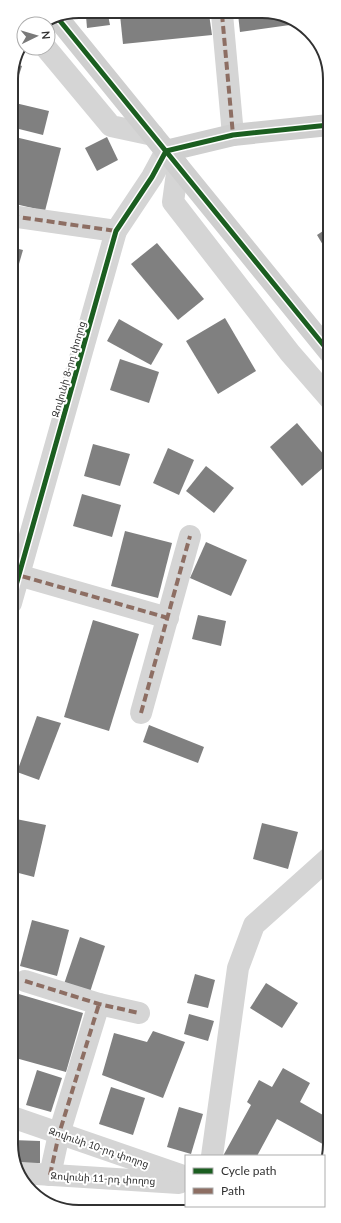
<svg xmlns="http://www.w3.org/2000/svg" width="341" height="1223" font-family="Lato,'Noto Sans Armenian',sans-serif">
	<rect width="100%" height="100%" fill="#fff"/>
	<g fill="#808080">
		<path d="M279,13L297,24L240,32L238,14Z"/>
		<path d="M209,14L212,35L123,44L120,15Z"/>
		<path d="M102,15H108L110,25L87,28L86,16Z"/>
		<path d="M16,64L22,66L11,99V75Z"/>
		<path d="M11,102L49,111L43,135L11,127Z"/>
		<path d="M11,136L61,148L45,211L11,203Z"/>
		<path d="M107,137L118,160L97,171L85,148Z"/>
		<path d="M329,227V255L317,235Z"/>
		<path d="M157,243L204,299L178,320L131,264Z"/>
		<path d="M11,247L23,250L12,288H11Z"/>
		<path d="M225,318L256,371L218,394L186,341Z"/>
		<path d="M119,319L163,344L151,365L107,341Z"/>
		<path d="M120,359L159,372L149,403L110,390Z"/>
		<path d="M297,423L330,462L302,486L270,447Z"/>
		<path d="M93,444L130,454L120,486L84,476Z"/>
		<path d="M168,448L194,460L179,495L153,483Z"/>
		<path d="M206,466L234,488L214,513L186,491Z"/>
		<path d="M82,494L121,505L112,537L73,526Z"/>
		<path d="M125,531L172,543L158,598L111,586Z"/>
		<path d="M206,542L247,560L231,596L190,578Z"/>
		<path d="M198,615L226,621L221,646L192,639Z"/>
		<path d="M93,620L139,634L109,731L64,717Z"/>
		<path d="M37,716L61,723L39,780L17,772Z"/>
		<path d="M149,725L204,747L198,763L143,742Z"/>
		<path d="M11,818L46,825L34,877L11,871Z"/>
		<path d="M262,823L298,832L288,869L253,859Z"/>
		<path d="M32,920L69,930L57,976L20,966Z"/>
		<path d="M80,937L105,946L89,995L63,987Z"/>
		<path d="M195,974L215,980L208,1008L187,1003Z"/>
		<path d="M266,983L298,1003L282,1028L250,1008Z"/>
		<path d="M12,992L83,1013L66,1072L12,1057Z"/>
		<path d="M189,1014L214,1021L208,1041L184,1034Z"/>
		<path d="M153,1031L185,1042L163,1098L102,1075L114,1033L147,1042Z"/>
		<path d="M283,1068L310,1083L300,1102L330,1119V1148L277,1119L257,1156H223L251,1105L247,1102L259,1080L272,1087Z"/>
		<path d="M37,1070L62,1078L51,1112L26,1105Z"/>
		<path d="M111,1087L145,1098L133,1135L99,1124Z"/>
		<path d="M179,1107L203,1114L191,1154L167,1147Z"/>
		<path d="M12,1140L40,1141V1163H16L12,1153Z"/>
		<path d="M131,1208V1211H107V1209Z"/>
	</g>
	<g fill="none" stroke-linecap="round" stroke-linejoin="round">
		<g stroke="#d5d5d5" stroke-width="22">
			<path d="M222,14L233,135"/>
			<path d="M46,48L111,126L153,135"/>
			<path d="M178,166L173,202L290,353L330,399"/>
			<path d="M11,216L116,231"/>
			<path d="M11,573L168,618"/>
			<path d="M11,603L116,231L152,177L166,151"/>
			<path d="M141,713L190,536"/>
			<path d="M25,981L99,1004L139,1013"/>
			<path d="M12,1117L186,1177"/>
			<path d="M212,1156L238,968L254,925L330,857"/>
			<path d="M21,1173L179,1183"/>
			<path d="M50,1175L59,1134L99,1004"/>
			<path d="M237,1206L244,1211"/>
		</g>
		<g stroke="#cfcfcf" stroke-width="22">
			<path d="M56,16L330,353"/>
			<path d="M166,151L233,135L329,125"/>
		</g>
		<g stroke="#8d6e63" stroke-width="4" stroke-dasharray="8 4" stroke-linecap="butt">
			<path d="M222,14L233,135"/>
			<path d="M11,216L116,231"/>
			<path d="M11,573L168,618"/>
			<path d="M141,713L190,536"/>
			<path d="M25,981L99,1004L139,1013"/>
			<path d="M50,1175L59,1134L99,1004"/>
		</g>
		<defs>
			<g id="cycleway">
				<path d="M56,16L330,353"/>
				<path d="M11,603L116,231L152,177L166,151L233,135L329,125"/>
			</g>
		</defs>
		<use href="#cycleway" stroke="#fff" stroke-width="8"/>
		<use href="#cycleway" stroke="#1b5e20" stroke-width="5"/>
	</g>
	<g text-anchor="middle" stroke-width="4" stroke-linejoin="round" paint-order="stroke">
		<g font-size="10" fill="#313131" stroke="#fff">
			<text transform="translate(68 369) rotate(-74)" y="4">Զովունի 8-րդ փողոց</text>
			<text transform="translate(99 1147) rotate(19)" y="4">Զովունի 10-րդ փողոց</text>
			<text transform="translate(103 1178) rotate(3)" y="4">Զովունի 11-րդ փողոց</text>
		</g>
	</g>
	<path d="M0 0H341V1223H0ZM79 18H262A61 61 0 0 1 323 79V1144A61 61 0 0 1 262 1205H79A61 61 0 0 1 18 1144V79A61 61 0 0 1 79 18Z" fill="#fff" fill-rule="evenodd"/>
	<path fill="none" stroke="#313131" stroke-width="2" d="M79 18H262A61 61 0 0 1 323 79V1144A61 61 0 0 1 262 1205H79A61 61 0 0 1 18 1144V79A61 61 0 0 1 79 18Z"/>
	<rect x="185" y="1155" width="140" height="52" fill="#ffffff" stroke="#adadad"/>
	<rect x="193" y="1168" width="20" height="6" fill="#1b5e20" stroke="#adadad"/>
	<text x="221" y="1175" font-size="12" fill="#313131">Cycle path</text>
	<rect x="193" y="1188" width="20" height="6" fill="#8d6e63" stroke="#adadad"/>
	<text x="221" y="1195" font-size="12" fill="#313131">Path</text>
	<g transform="translate(36 36) rotate(85)"><circle r="19" fill="#ffffff" stroke="#adadad"/>
	<path d="M0-3L7 15L0 10L-7 15Z" fill="#797979"/>
	<text y="-6" font-size="11" font-weight="bold" text-anchor="middle" fill="#313131">N</text>
	</g>
</svg>
